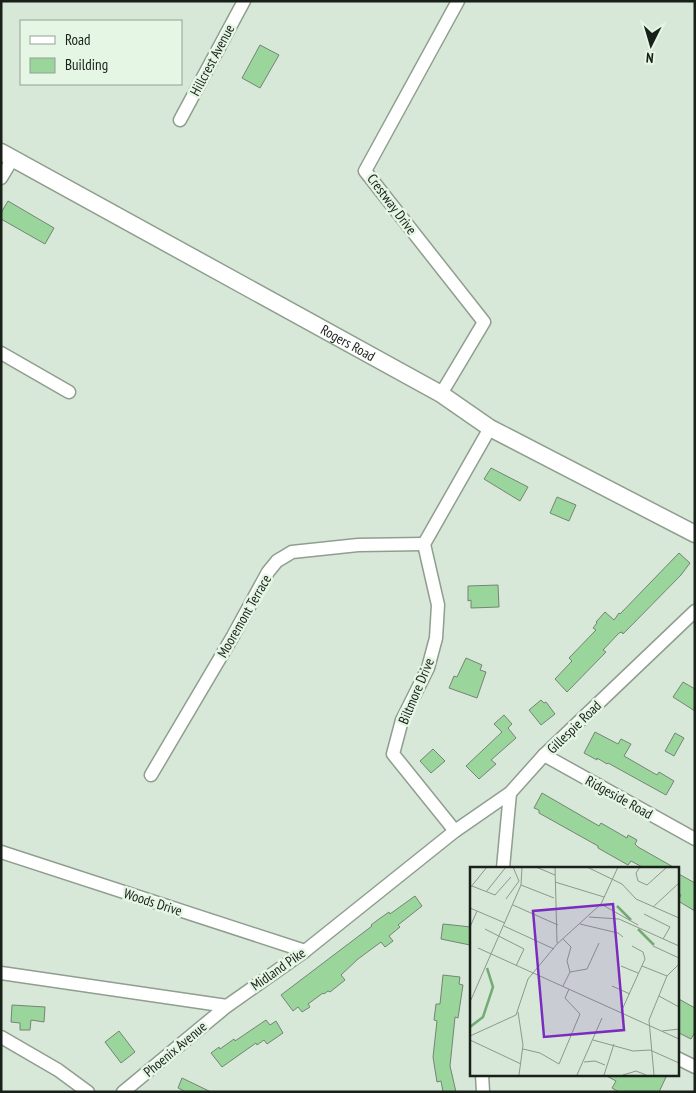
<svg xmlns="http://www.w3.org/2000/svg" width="696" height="1093" font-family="'PT Sans Narrow',sans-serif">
	<rect width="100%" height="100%" fill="#d8e8d8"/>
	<g fill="#9ad69b" stroke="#758475">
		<path d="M260,45L279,55L260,88L242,78Z"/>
		<path d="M8,201L54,228L45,244L1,219V213Z"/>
		<path d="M491,468L528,487L520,501L484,479Z"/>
		<path d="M557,497L576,505L569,521L550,513Z"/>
		<path d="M679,553L690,563L681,575L623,634L622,632L619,633L603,650L606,652L567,692L555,679L572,661L569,658L596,630L593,628L597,623L596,622L605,612L614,620L619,613L620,614Z"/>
		<path d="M498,585L499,607L471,608V600L468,601V586Z"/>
		<path d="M466,658L482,665L480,670L486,672L477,698L449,688L454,676L457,677Z"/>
		<path d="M683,682L695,689V711L673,697Z"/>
		<path d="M541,700L544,703L546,702L555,714L541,725L529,710Z"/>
		<path d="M504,715L512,724L508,728L516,738L491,760L496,764L479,779L466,766L502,732L494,724Z"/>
		<path d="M595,732L618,744L621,739L631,744L624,756L657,775L659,772L674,781L666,795L608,763L607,764L597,758V760L584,753Z"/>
		<path d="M675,733L684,738L674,756L665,751Z"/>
		<path d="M433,749L445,761L431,773L420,761Z"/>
		<path d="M542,793L599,826L601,823L627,838L628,835L637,840L635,844L638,847L675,868H644L631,861L628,865L598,848V846L539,813V810L534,808Z"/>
		<path d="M677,873L695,883V911L678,901L681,895L677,893Z"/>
		<path d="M415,896L422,906L398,925L400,927L389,936L393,941L385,947L381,942L358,959L341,975L345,980L330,992L328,991L324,994L323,993L308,1004L310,1007L302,1012L298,1007L293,1011L281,995L372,926L371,925L379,919L389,912L390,914Z"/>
		<path d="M443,924L471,927L470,945L441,939Z"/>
		<path d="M443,975L460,977L459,984L463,985L458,1018L455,1017L450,1066L456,1092H443L441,1081L437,1082L433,1057L437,1021L434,1020L436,1004H440Z"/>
		<path d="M677,998L695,1008V1032L691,1039L677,1032Z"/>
		<path d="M12,1005L45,1007L44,1022L31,1020L30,1030H20V1023L11,1022Z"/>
		<path d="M266,1020L270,1025L276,1021L283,1033L267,1044L264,1040L257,1045L256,1043L222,1067L211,1053L219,1047L220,1049L234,1039L235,1041Z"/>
		<path d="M119,1031L135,1052L121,1063L105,1042Z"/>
		<path d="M603,1074H661L666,1077L659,1092H619L612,1088L616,1081Z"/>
		<path d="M182,1078L211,1092H186L178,1088Z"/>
	</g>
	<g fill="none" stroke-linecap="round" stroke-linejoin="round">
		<defs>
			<g id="minor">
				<path d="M180,120L244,1"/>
				<path d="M1,178L13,158"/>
				<path d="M1,353L69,392"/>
				<path d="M441,394L484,322L365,171L458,1"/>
				<path d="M544,755L695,839"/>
				<path d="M151,775L233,636L268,572L277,561L292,552L358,545L424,544"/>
				<path d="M455,831L393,754L402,720L428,668L436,638L438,605L424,544L490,428"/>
				<path d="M1,852L305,951"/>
				<path d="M503,868L510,793"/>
				<path d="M1,973L227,1006"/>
				<path d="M1,1037L58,1070L88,1092"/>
				<path d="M677,1058L695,1067"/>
				<path d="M482,1074L483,1092"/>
				<path d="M123,1092L227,1006L305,951L455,831L510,793L544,755L695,611"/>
			</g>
			<g id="tertiary">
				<path id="s1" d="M1,152L441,394L490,428L695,534"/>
			</g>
		</defs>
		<use href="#minor" stroke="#8f9e8e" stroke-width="15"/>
		<use href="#tertiary" stroke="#8f9e8e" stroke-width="19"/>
		<use href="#minor" stroke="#fff" stroke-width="12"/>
		<use href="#tertiary" stroke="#fff" stroke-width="16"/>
	</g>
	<g text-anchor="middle" stroke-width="5" stroke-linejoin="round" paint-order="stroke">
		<g font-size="14" fill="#191f19" stroke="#e5f6e5">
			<text transform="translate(212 60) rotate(-62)" y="5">Hillcrest Avenue</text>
			<text transform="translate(392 204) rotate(53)" y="5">Crestway Drive</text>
			<text dy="5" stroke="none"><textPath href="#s1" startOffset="396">Rogers Road</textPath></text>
			<text transform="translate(244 616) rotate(-60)" y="5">Mooremont Terrace</text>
			<text transform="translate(416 691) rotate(-67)" y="5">Biltmore Drive</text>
			<text transform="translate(574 727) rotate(-44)" y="5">Gillespie Road</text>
			<text transform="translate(619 797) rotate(29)" y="5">Ridgeside Road</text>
			<text transform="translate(153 902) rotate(18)" y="5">Woods Drive</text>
			<text transform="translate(278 969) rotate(-35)" y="5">Midland Pike</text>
			<text transform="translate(175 1049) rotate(-40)" y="5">Phoenix Avenue</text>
		</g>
	</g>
	<g transform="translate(470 867)">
		<rect width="209" height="209" fill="#d8e8d8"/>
		<path fill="none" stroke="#72ac73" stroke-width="2.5" d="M147,39L161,53M168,62L184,78M0,160L13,150L23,120L17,101"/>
		<path fill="none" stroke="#8c988c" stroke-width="1" d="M66,0L85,8M85,0L87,76M117,0L152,17L166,32L209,51M170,0L166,6L168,14L177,18L197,0M85,15L134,30M51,18L84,31M2,19L25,28L41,10M0,21L17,0M16,25L36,0M36,32L49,14L43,0M131,37L168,58M43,38L88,58M183,40L209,16M0,41L35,56M174,47L200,60L193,72M119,50L149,52L209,79M110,57L148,66L153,70M34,59L84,82M0,60L7,44M15,62L54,82L46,99M93,72L101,80L97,94L100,105L93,119M183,79L209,91M8,81L209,172M151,99L168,106M172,99L197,109M100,105L117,102L129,76M142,119L160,127M189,129L209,140M0,135L51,18L52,0M48,145L53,178L49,208M151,145L175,92L173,85L162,79M192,164L209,162M0,169L46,148L58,112L87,77L131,37L148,0M0,173L51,197M123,173L163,184L180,183L209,196M53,182L70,186L89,197L110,147L95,131L99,122M114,195L125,194L135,198M107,208L132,151M134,208L144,177M153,208L166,204L176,208M184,208L179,153L197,109L209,97"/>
		<path fill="#7b2cbf" fill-opacity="0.15" stroke="#7b2cbf" stroke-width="2.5" d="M143,37L154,163L74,170L63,44Z"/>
		<rect width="209" height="209" fill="none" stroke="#191f19" stroke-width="2.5"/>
	</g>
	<rect width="696" height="1093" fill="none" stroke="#191f19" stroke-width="5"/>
	<rect x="20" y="20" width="162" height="65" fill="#e5f6e5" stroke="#93a093"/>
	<rect x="30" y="36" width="25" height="8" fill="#ffffff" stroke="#93a093"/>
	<text x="65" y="45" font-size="15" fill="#191f19">Road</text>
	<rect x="30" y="58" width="25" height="15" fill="#9ad69b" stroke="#93a093"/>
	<text x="65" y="70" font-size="15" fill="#191f19">Building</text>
	<g transform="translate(651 45) rotate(185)" stroke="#e5f6e5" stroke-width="4" paint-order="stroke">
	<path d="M0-4L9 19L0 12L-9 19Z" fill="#191f19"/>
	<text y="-8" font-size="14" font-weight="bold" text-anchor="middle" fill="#191f19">N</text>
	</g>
</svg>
